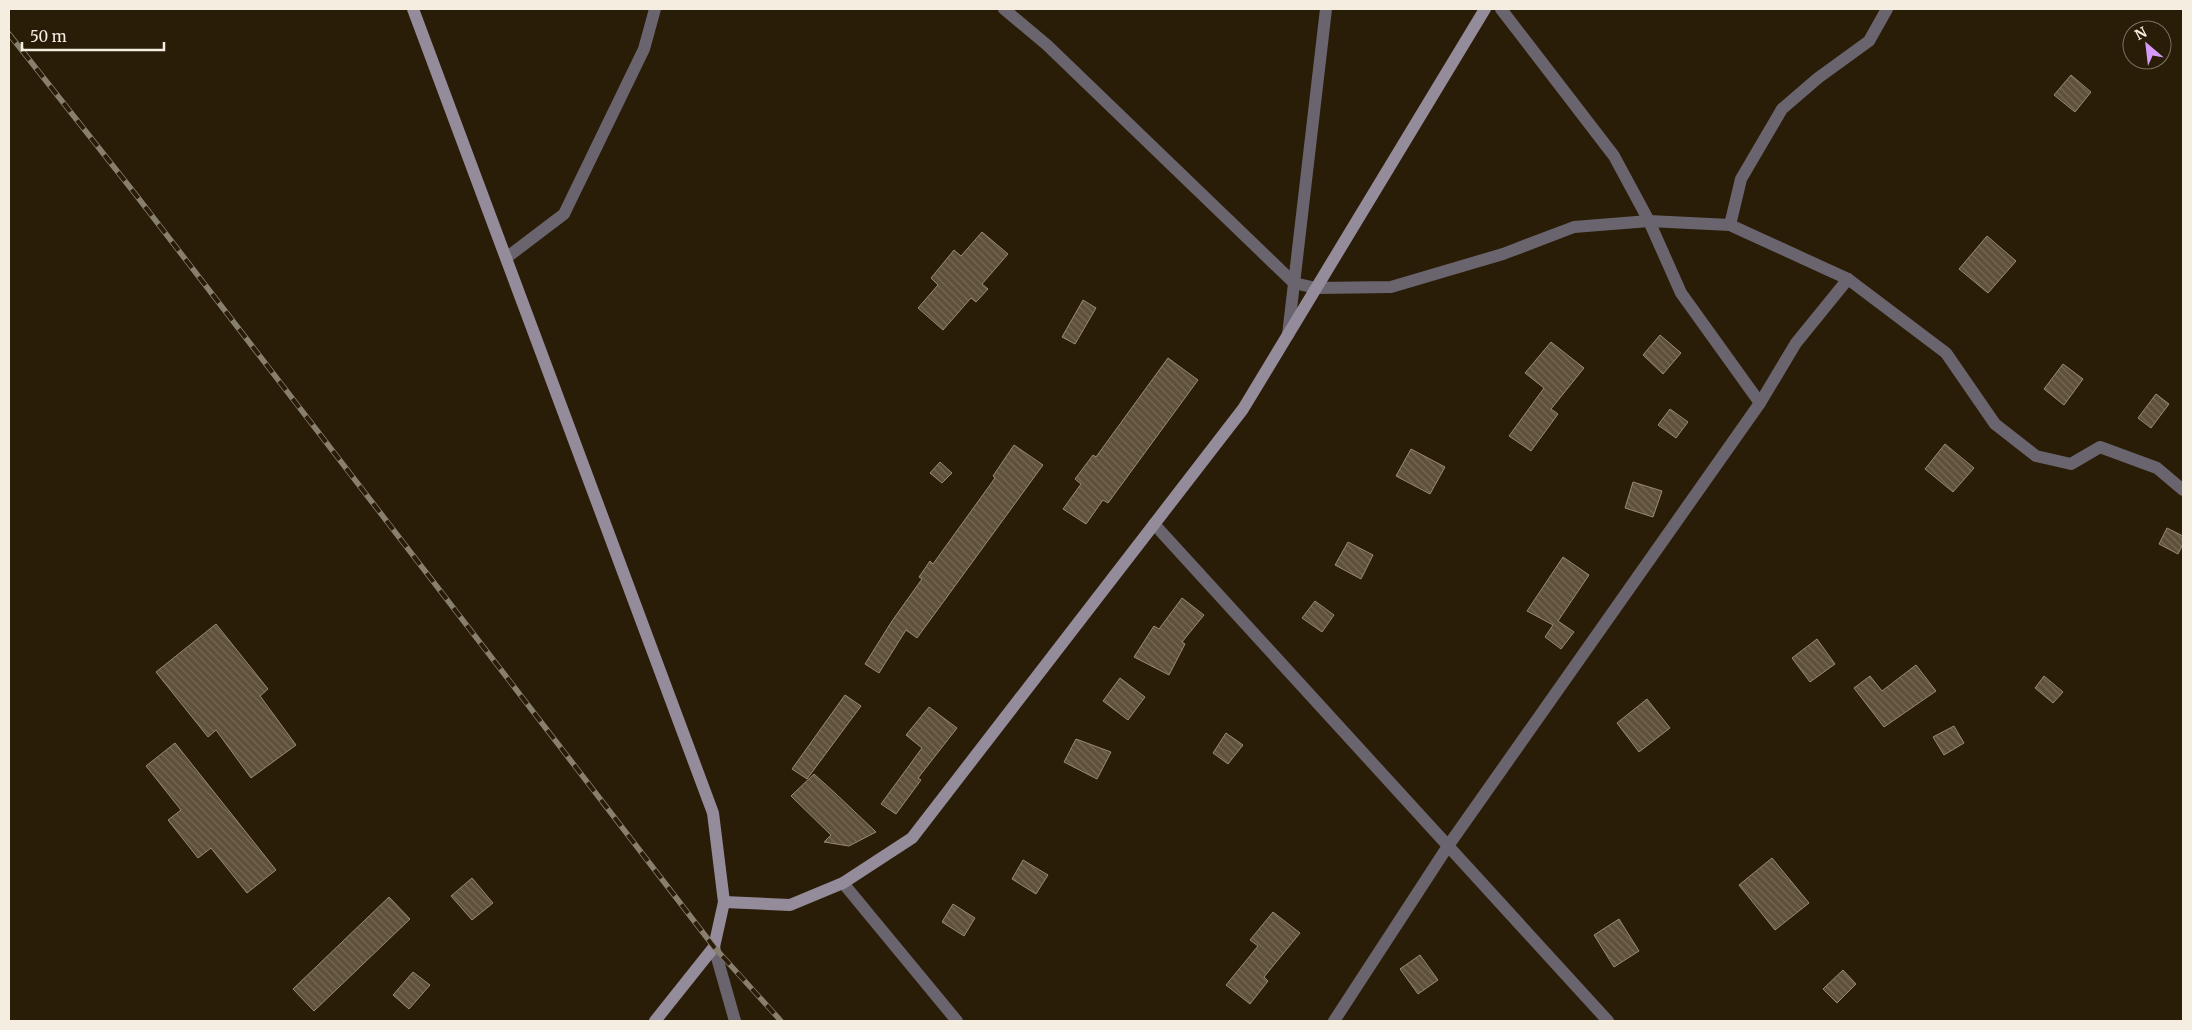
<svg xmlns="http://www.w3.org/2000/svg" width="2192" height="1030" font-family="Merriweather,serif">
	<defs>
		<pattern id="building-back-hatch" width="6" height="6" patternUnits="userSpaceOnUse" patternTransform="scale(1.25)"><rect width="6" height="6" fill="#5e5039"/><path d="M-1 5l2 2M0 0l6 6M5-1l2 2" fill="none" stroke="#766a55"/></pattern>
	</defs>
	<rect width="100%" height="100%" fill="#291d08"/>
	<g fill="url(#building-back-hatch)" stroke="#9a8a72">
		<path d="M2071,75L2091,92L2075,112L2054,95Z"/>
		<path d="M982,232L1008,254L982,284L988,289L976,302L971,298L943,330L918,308L938,285L931,278L954,250L961,256Z"/>
		<path d="M1987,236L2016,261L1988,293L1959,269Z"/>
		<path d="M1083,300L1096,308L1075,344L1062,337Z"/>
		<path d="M1660,335L1681,353L1663,374L1643,355Z"/>
		<path d="M1551,342L1584,368L1551,409L1558,414L1531,451L1509,436L1544,388L1525,373Z"/>
		<path d="M1168,358L1198,380L1108,503L1103,500L1086,524L1063,509L1081,484L1075,479L1093,455L1096,457Z"/>
		<path d="M2063,364L2083,379L2064,405L2044,389Z"/>
		<path d="M2156,394L2169,404L2151,428L2138,418Z"/>
		<path d="M1670,409L1688,422L1676,438L1658,425Z"/>
		<path d="M1945,444L1974,468L1953,492L1925,469Z"/>
		<path d="M1014,445L1043,465L917,638L906,630L879,673L865,664L892,621L922,579L919,577L930,561L933,564L995,478L993,476Z"/>
		<path d="M1411,449L1445,467L1430,494L1396,476Z"/>
		<path d="M940,462L952,473L942,483L930,473Z"/>
		<path d="M1633,482L1662,491L1653,517L1625,508Z"/>
		<path d="M2167,528L2183,536V544L2178,554L2159,544Z"/>
		<path d="M1348,542L1373,555L1361,579L1335,565Z"/>
		<path d="M1563,557L1589,575L1558,621L1574,632L1561,649L1545,637L1553,625L1527,611Z"/>
		<path d="M1182,598L1204,615L1182,642L1185,644L1169,675L1134,657L1154,626L1159,629Z"/>
		<path d="M1315,601L1334,615L1322,632L1302,618Z"/>
		<path d="M216,624L268,689L260,696L296,745L251,778L216,730L208,737L156,672Z"/>
		<path d="M1817,639L1835,664L1810,682L1792,658Z"/>
		<path d="M1916,665L1936,691L1884,727L1854,688L1870,676L1882,691Z"/>
		<path d="M2044,676L2063,692L2053,703L2035,688Z"/>
		<path d="M1120,678L1145,697L1128,720L1103,701Z"/>
		<path d="M845,695L861,706L807,779L792,769Z"/>
		<path d="M1647,699L1670,728L1639,752L1617,723Z"/>
		<path d="M929,707L957,728L918,778L921,780L896,814L881,804L922,748L906,735Z"/>
		<path d="M1954,726L1964,743L1944,755L1933,737Z"/>
		<path d="M1226,733L1243,745L1228,764L1213,753Z"/>
		<path d="M1076,739L1111,752L1097,779L1064,762Z"/>
		<path d="M175,743L276,870L247,893L211,848L198,858L168,820L181,810L146,766Z"/>
		<path d="M814,774L835,793L876,832L849,846L824,842L831,835L791,796Z"/>
		<path d="M1772,858L1809,903L1775,930L1739,885Z"/>
		<path d="M1023,860L1048,875L1036,894L1012,879Z"/>
		<path d="M472,878L493,903L472,920L451,896Z"/>
		<path d="M389,897L410,919L314,1011L293,989Z"/>
		<path d="M953,904L975,918L964,936L942,922Z"/>
		<path d="M1273,912L1300,933L1264,977L1268,981L1250,1004L1226,985L1258,946L1250,940Z"/>
		<path d="M1619,919L1639,951L1614,967L1594,935Z"/>
		<path d="M1420,955L1438,980L1418,994L1400,969Z"/>
		<path d="M1843,970L1856,984L1837,1003L1823,989Z"/>
		<path d="M413,972L430,985L409,1009L393,995Z"/>
	</g>
	<g fill="none" stroke-linecap="round" stroke-linejoin="round">
		<g stroke="#6a646e" stroke-width="12">
			<path d="M1004,9L1047,45L1294,283L1316,288L1391,287L1503,254L1574,227L1649,221L1730,225L1848,279L1946,353L1995,424L2036,456L2071,464L2100,447L2157,468L2183,490"/>
			<path d="M1501,9L1614,156L1649,221L1681,293L1760,403"/>
			<path d="M1730,225L1741,179L1782,109L1818,78L1869,41L1887,9"/>
			<path d="M506,258L564,214L644,49L655,9"/>
			<path d="M1288,335L1326,9"/>
			<path d="M1154,524L1608,1021"/>
			<path d="M843,883L957,1021"/>
			<path d="M714,947L735,1021"/>
			<path d="M1334,1021L1448,846L1760,403L1796,343L1848,279"/>
		</g>
		<g stroke="#948b9b" stroke-width="12">
			<path d="M413,9L713,813L724,902L714,947L655,1021"/>
			<path d="M724,902L790,905L843,883L912,838L1243,409L1485,9"/>
		</g>
		<defs>
			<path id="rail" d="M9,34L136,195L714,947L781,1021"/>
		</defs>
		<use href="#rail" stroke="#897f6d" stroke-width="5.5"/>
		<use href="#rail" stroke="#291d08" stroke-width="4" stroke-dasharray="11" stroke-linecap="butt"/>
	</g>
	<rect width="2192" height="1030" fill="none" stroke="#f5ede0" stroke-width="20"/>
	<g transform="translate(2147 45) rotate(332)"><circle r="24" fill="#291d08" stroke="#7b705e"/>
	<path d="M0-4L9 19L0 12L-9 19Z" fill="#d69bfa"/>
	<text y="-8" font-size="14" font-weight="bold" text-anchor="middle" fill="#f5ede0">N</text>
	</g>
	<path d="M22 42v8h142v-8" fill="none" stroke="#f5ede0" stroke-width="2.5"/>
	<text x="30" y="42" font-size="15" fill="#f5ede0" stroke="#291d08" stroke-width="4" paint-order="stroke">50 m</text>
</svg>
